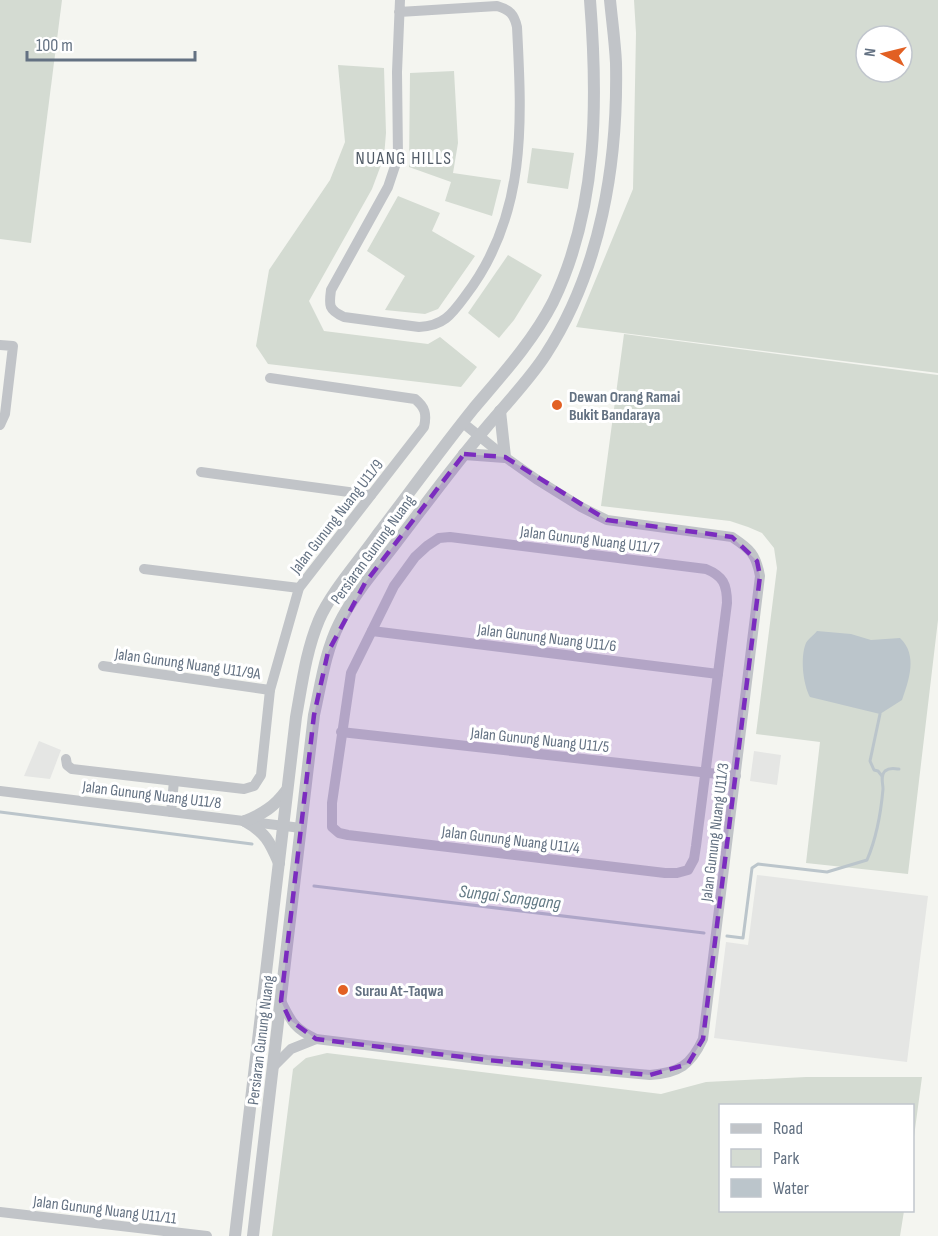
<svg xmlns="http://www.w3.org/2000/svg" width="938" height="1236" font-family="'Sofia Sans Condensed',sans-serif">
	<rect width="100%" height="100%" fill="#f4f5f0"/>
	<g fill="#e5e6e4">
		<path d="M39,741L61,750L50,779L24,776Z"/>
		<path d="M754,751L781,755L777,785L750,781Z"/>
		<path d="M757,875L928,896L907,1062L714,1038L726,942L748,945Z"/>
	</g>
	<g fill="#d4dbd2" fill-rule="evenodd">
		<path d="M0,0H62L31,243L0,239Z"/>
		<path d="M634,0H938V373L576,327L633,189L636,33ZM866,36H902V72H866Z"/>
		<path d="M338,65L384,68L386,133L384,157L372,189L309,301L324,331L428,344L440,337L477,367L461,387L268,364L256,346L269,270L330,180L345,142Z"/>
		<path d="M454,71L458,143L453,173L501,180L492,216L445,201L451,182L409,167L410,73Z"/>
		<path d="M532,148L574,153L568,189L527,183Z"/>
		<path d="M398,196L440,213L432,231L475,256L438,309L425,314L385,310L405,276L367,251Z"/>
		<path d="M508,255L542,275L514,320L499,338L468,313Z"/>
		<path d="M624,334L938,375V620L908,874L806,863L820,742L756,734L777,568L774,548L762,533L748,527L730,521L601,506Z"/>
		<path d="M327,1053L661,1094L706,1082L806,1077H922L913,1144L912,1106H720V1210L904,1211L900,1236H272L293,1069L306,1058Z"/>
	</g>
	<path fill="#bbc5cb" d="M817,631L851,634L871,640L900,638C918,655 909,680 902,700L880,714L810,697C803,684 800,657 806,643C808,639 814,635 817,631Z"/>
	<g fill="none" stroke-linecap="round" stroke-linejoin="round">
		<g stroke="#bbc5cb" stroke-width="3">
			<path d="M880,714L870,761L874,770L878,771L882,776"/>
			<path d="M0,812L252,844"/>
			<path d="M314,886L704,933"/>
			<path d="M727,936L743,938L752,868L758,864L827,872L867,860C876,839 881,812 883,789C883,783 880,776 885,771C890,767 894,769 899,769"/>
		</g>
		<g stroke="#c1c4c8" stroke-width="10">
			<path d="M399,12L497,6C510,10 514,14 517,27C522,123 527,215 466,295C452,314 444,326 419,327L344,317C328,310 329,305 331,290L388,187L398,157L397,72L400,0"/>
			<path d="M0,345L13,346L5,414L0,425"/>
			<path d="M201,472L371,495"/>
			<path d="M450,537L706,569C723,576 727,584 727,603L696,846L694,859L688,870L677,873H665L348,835L339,833L332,827V803L351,673L394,586L415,557L427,546L439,538Z"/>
			<path d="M144,569L299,588"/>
			<path d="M372,631L718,674"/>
			<path d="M103,666L270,690"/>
			<path d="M341,732L736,776"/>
			<path d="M66,759L67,765L72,769L244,789L254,786L261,775L270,690L299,588L424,427C427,414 425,407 415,399L270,378"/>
			<path d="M0,791L301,828"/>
			<path d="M171,812L174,781"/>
			<path d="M281,1001C291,1022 295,1029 316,1039L487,1060L650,1075C679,1073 691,1065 703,1039L760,576C756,554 750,549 732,537L607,520L581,507L536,479L505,457L463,423"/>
			<path d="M273,1067L291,1049L316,1039"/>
			<path d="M0,1212L207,1236"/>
		</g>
		<g stroke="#c1c4c8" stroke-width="12">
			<path d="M464,454L505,457L500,411"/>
			<path d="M245,821C265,832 270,842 279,863"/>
			<path d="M245,821C263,814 275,806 286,791"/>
			<path d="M235,1236L296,717C302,684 306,651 319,620C331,592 360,560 378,534C410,492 441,449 474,408C502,375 533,341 553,302C598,209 598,101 590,0"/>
			<path d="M253,1236L314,715C321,684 325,652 339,624C354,593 379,566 399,539C426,504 452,468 480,435C500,410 529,381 546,354C601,269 618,163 616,63C615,42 612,21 610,0"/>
		</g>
	</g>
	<path fill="#7b2cbf" fill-opacity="0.2" stroke="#7b2cbf" stroke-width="4.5" stroke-dasharray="12 8" stroke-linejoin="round" d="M464,454L505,457L607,520L732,537L757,561L760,576L703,1039L688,1064L650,1075L487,1060L316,1039L290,1020L281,1001L314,715L328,652L365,583Z"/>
	<g fill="#e26023" stroke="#fff" stroke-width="2">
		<circle cx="557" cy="405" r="6"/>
		<circle cx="343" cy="990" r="6"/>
	</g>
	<g text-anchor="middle" stroke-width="6" stroke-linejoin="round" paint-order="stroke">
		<g font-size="16" font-weight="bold" fill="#637182" stroke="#fff" text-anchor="start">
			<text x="569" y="402">Dewan Orang Ramai<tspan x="569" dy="18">Bukit Bandaraya</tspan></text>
			<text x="355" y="996">Surau At-Taqwa</text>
		</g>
		<g font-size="16" fill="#637182" stroke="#fff">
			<text transform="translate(336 516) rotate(-52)" y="6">Jalan Gunung Nuang U11/9</text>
			<text transform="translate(590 539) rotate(7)" y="6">Jalan Gunung Nuang U11/7</text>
			<text transform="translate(372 549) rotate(-54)" y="6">Persiaran Gunung Nuang</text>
			<text transform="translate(547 637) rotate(7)" y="6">Jalan Gunung Nuang U11/6</text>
			<text transform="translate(188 663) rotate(8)" y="6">Jalan Gunung Nuang U11/9A</text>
			<text transform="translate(540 739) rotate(6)" y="6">Jalan Gunung Nuang U11/5</text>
			<text transform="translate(152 794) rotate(7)" y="6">Jalan Gunung Nuang U11/8</text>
			<text transform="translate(714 832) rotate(-83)" y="6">Jalan Gunung Nuang U11/3</text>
			<text transform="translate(511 839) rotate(7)" y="6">Jalan Gunung Nuang U11/4</text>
			<text transform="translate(260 1040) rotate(-83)" y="6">Persiaran Gunung Nuang</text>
			<text transform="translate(105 1209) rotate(7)" y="6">Jalan Gunung Nuang U11/11</text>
		</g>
		<g font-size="18" letter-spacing="1.5" fill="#515b67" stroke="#fff">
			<text x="404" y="164">NUANG HILLS</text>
		</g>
		<g font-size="18" font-style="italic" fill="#637a85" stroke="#fff">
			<text transform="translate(510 897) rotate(7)" y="6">Sungai Sanggang</text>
		</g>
	</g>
	<rect x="719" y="1104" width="195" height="108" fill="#ffffff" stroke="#c1c6cd" stroke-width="1.5"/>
	<rect x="731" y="1124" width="30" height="9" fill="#c1c4c8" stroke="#c1c6cd" stroke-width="1.5"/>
	<text x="773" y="1134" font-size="18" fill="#637182">Road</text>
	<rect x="731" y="1149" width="30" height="18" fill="#d4dbd2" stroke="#c1c6cd" stroke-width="1.5"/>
	<text x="773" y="1164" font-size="18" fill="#637182">Park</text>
	<rect x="731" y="1179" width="30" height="18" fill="#bbc5cb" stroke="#c1c6cd" stroke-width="1.5"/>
	<text x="773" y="1194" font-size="18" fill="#637182">Water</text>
	<g transform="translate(884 54) rotate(277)"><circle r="28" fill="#ffffff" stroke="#c1c6cd" stroke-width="1.5"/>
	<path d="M0-4.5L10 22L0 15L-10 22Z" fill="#e26023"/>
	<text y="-9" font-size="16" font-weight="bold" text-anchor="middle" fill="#637182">N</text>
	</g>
	<path d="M27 51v9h168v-9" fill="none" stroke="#637182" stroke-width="3"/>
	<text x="36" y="51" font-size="18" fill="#637182" stroke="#ffffff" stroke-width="4.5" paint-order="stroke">100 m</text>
</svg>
